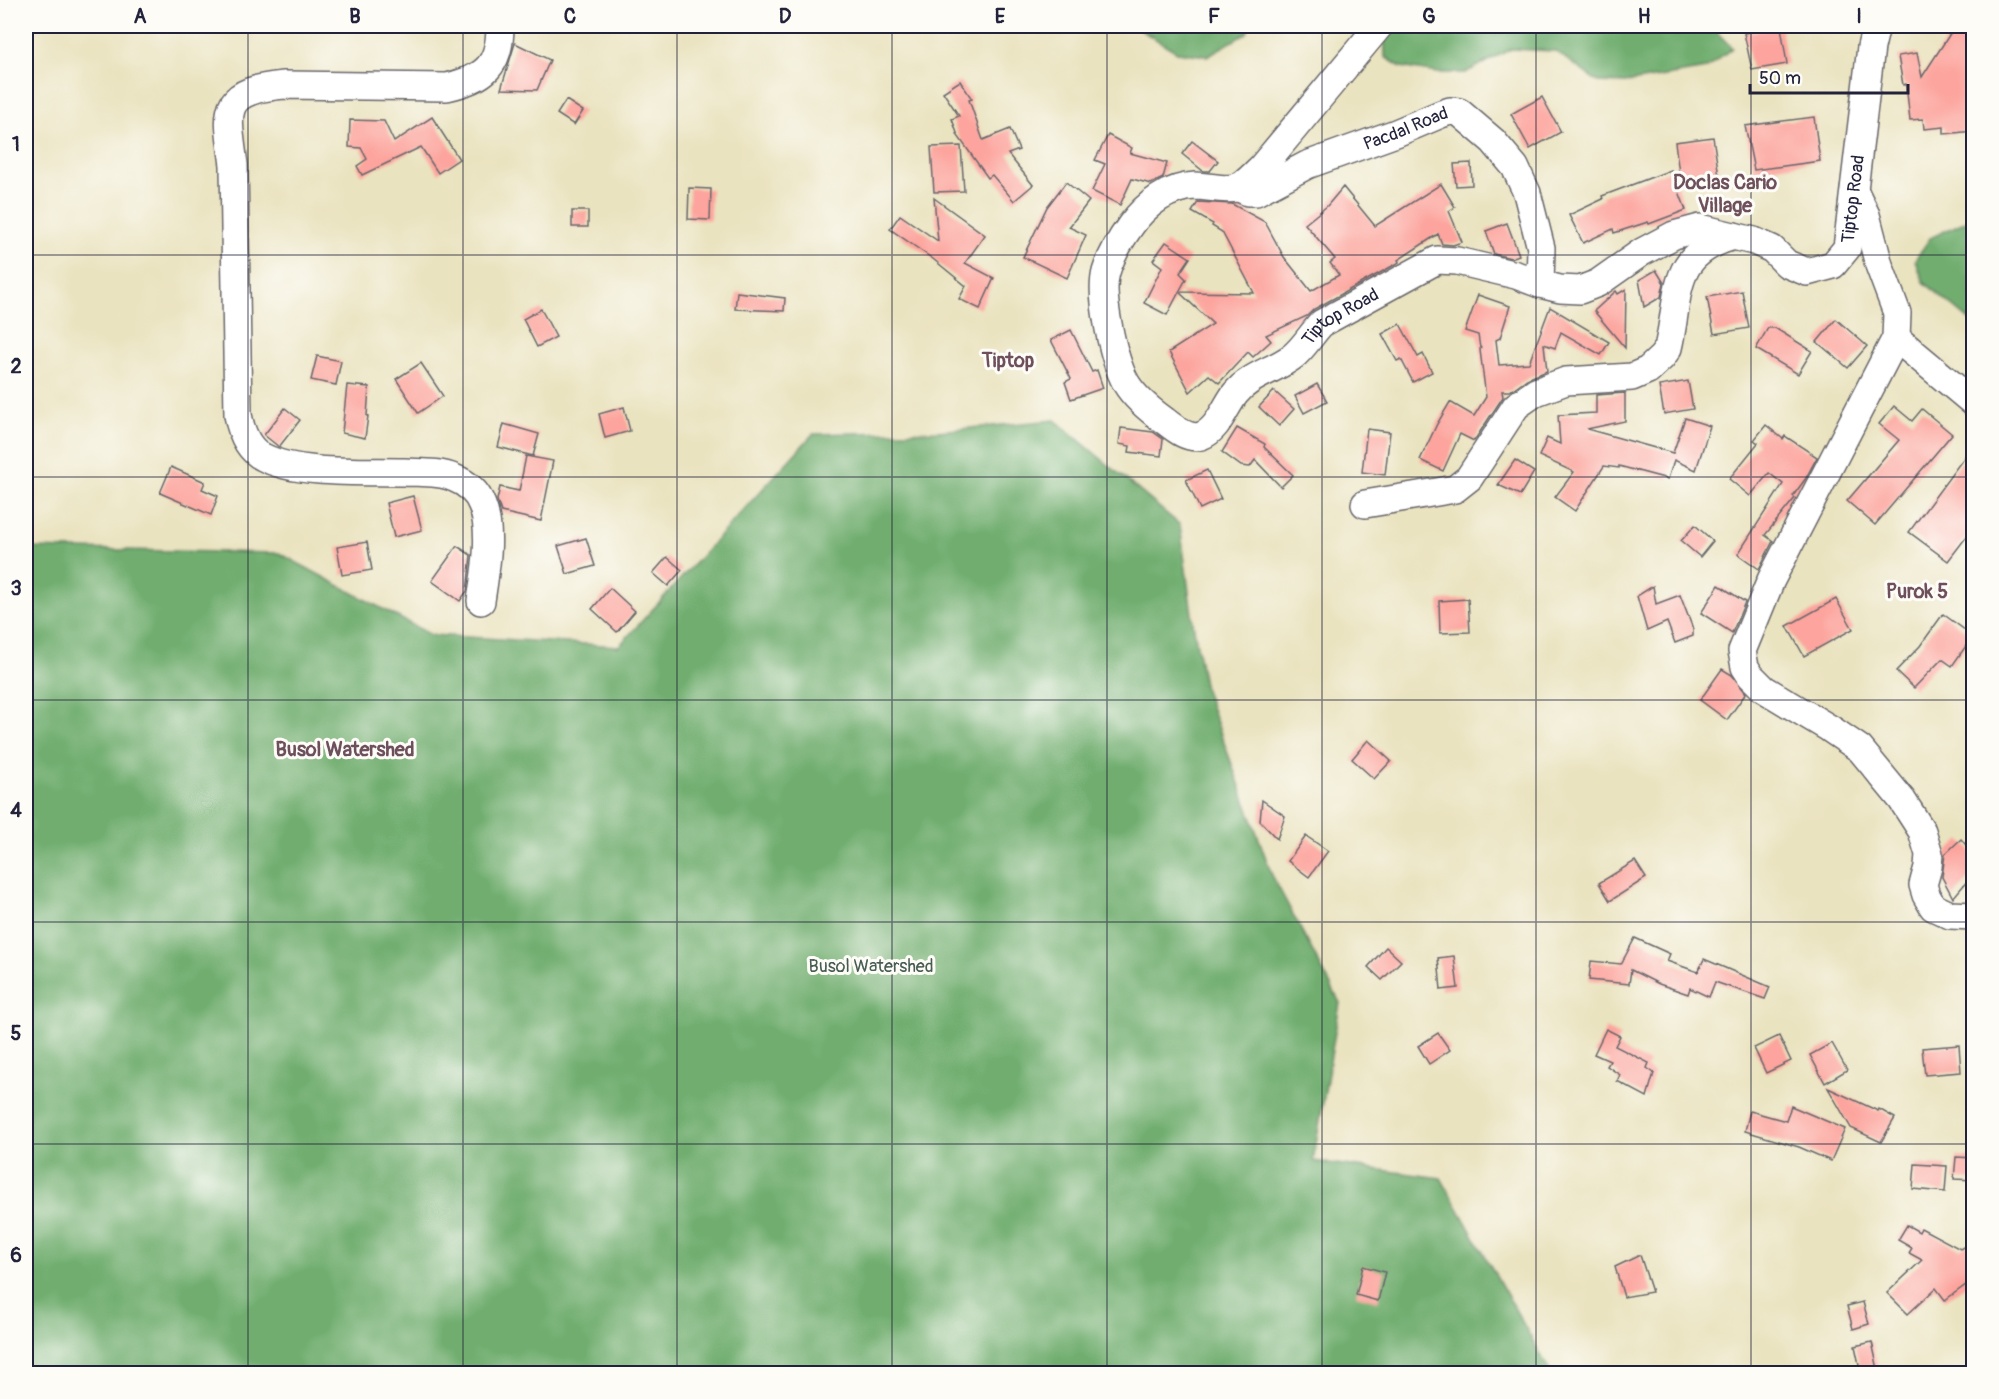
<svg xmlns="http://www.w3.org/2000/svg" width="1999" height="1399" font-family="Pangolin,sans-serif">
	<rect width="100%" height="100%" fill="#fdfcf7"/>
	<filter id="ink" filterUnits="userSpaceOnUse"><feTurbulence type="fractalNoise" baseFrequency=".0167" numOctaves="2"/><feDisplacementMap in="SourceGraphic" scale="12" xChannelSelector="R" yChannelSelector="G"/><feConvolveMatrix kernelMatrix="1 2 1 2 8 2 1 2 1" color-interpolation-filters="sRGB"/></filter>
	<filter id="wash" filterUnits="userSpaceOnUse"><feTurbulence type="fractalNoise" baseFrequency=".008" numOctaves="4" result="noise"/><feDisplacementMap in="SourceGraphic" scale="24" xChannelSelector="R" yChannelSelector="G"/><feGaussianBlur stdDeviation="1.35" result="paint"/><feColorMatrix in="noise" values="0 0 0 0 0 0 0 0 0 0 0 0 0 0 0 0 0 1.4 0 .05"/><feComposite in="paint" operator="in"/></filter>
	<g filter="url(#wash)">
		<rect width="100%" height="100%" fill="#eae3c0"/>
		<g fill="#70ad6e" stroke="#496854" stroke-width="1.5">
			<path d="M1134,26H1250L1247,33L1207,56L1177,52Z"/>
			<path d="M1384,26H1711L1732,48L1706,69L1625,83L1598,82L1555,51L1511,49L1465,73H1437L1401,67L1385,57Z"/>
			<path d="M1968,220L1973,221V323L1924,282L1915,260L1930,238Z"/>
			<path d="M1055,420L1180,525L1194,629L1205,690L1272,875L1340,1003L1313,1161L1441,1178L1551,1373L26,1374V1284L30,1265L26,1258V548L279,553L431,635L619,646L813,434L938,431Z"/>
		</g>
		<g id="blocks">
			<g fill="#fca49d">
				<path d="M1955,26H1974V131L1944,134V127L1924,129L1923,119L1910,120L1906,84L1903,85L1898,56L1917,53L1922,77Z"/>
				<path d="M1781,27L1787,64L1752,70L1744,33Z"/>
				<path d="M515,43L550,60L537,90L501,89Z"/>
				<path d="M960,81L972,99L969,100L983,140L1010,129L1019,150L1008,154L1033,185L1014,201L992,175L988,178L958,136L952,119L959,116L943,92Z"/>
				<path d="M1542,97L1561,132L1530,149L1511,114Z"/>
				<path d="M566,100L583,111L574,125L557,114Z"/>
				<path d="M432,117L459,159L438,173L421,147L362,175L357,166L367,159L361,148L349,147L350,120L384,121L394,142Z"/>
				<path d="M1814,117L1820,161L1754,170L1745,126Z"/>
				<path d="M1108,135L1132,148L1130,153L1167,163L1163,178L1151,184L1132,179L1120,205L1092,191L1105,164L1095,160Z"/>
				<path d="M1713,137L1719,176L1680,181L1675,142Z"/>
				<path d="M1192,141L1218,161L1210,171H1203L1182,154Z"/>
				<path d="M961,146L964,191L934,192L931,147Z"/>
				<path d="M1471,163L1472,185L1456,186L1454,164Z"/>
				<path d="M1671,170L1686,210L1649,224L1648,222L1614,233L1613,229L1583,243L1569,215L1603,199L1602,196Z"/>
				<path d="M1066,182L1089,201L1069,227L1086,235L1067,278L1023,257L1047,207Z"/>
				<path d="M1441,184L1455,207L1449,211L1462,242L1453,245L1442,244L1438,234L1398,260L1399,262L1396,264L1314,309L1307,316L1266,335L1271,341L1253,357L1248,352L1219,383L1209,375L1190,392L1169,352L1213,324L1179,292L1167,315L1144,303L1162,267L1153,260L1166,242L1190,258L1180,273L1186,279L1179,292L1254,293L1222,232L1212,226L1213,224L1192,212L1198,202L1232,204L1265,222L1284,257L1311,291L1339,275L1330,263L1335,259L1305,224L1327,206L1343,187L1375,226Z"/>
				<path d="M689,188L711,189L710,220L688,219Z"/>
				<path d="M934,198L985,235L965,263L994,278L980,309L959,299L966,286L933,259L890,229L900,215L938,241Z"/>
				<rect x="572" y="211" width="16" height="16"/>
				<path d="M1507,223L1519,255L1511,258L1494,254L1486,231Z"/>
				<path d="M1656,270L1664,283L1661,297L1644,307L1639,280Z"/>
				<path d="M1626,289L1625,348L1594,311L1616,291L1618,294Z"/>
				<path d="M1742,291L1749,328L1714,334L1707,297Z"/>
				<path d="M737,292L785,298L784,311L735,309Z"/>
				<path d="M1478,295L1510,306L1500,338L1496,340L1499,365L1529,363L1550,307L1609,342L1601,355L1561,332L1555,348L1544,344L1547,371L1527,379L1510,391H1502L1503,397L1474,441L1460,434L1443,471L1420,460L1437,424L1450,402L1474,416L1486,397L1480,350L1481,347L1480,348L1478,335L1465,331Z"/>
				<path d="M541,309L556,337L537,347L523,319Z"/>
				<path d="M1836,319L1867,346L1848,368L1817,342Z"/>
				<path d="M1400,324L1418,357L1423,354L1432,372L1413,382L1401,359L1397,361L1382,334Z"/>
				<path d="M1768,328H1775L1812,351L1798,374L1756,349Z"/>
				<path d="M1071,330L1092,372L1097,370L1103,388L1071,399L1065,382L1071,379L1051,340Z"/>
				<path d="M317,356L341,361L336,385L311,380Z"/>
				<path d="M421,363L443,396L418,413L396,379Z"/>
				<path d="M1688,381L1693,409L1664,414L1659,386Z"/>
				<path d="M1317,384L1327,401L1304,413L1295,396Z"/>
				<path d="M347,385L369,387L367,416H368L365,438L342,433Z"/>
				<path d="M1274,391L1294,409L1279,426L1259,407Z"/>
				<path d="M1625,393V421L1587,429L1673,453L1685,418L1710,426L1696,470L1674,460L1668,479L1619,466V468L1604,466L1575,511L1555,497L1574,472L1539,456L1547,438L1560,444L1558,415L1596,413V395Z"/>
				<path d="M1894,406L1912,421L1922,409L1952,434L1875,525L1847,501L1899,440L1879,424Z"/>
				<path d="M624,407L630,431L605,438L599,414Z"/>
				<path d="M285,408L300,420L279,447L264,435Z"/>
				<path d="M504,424L539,434L533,456L498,447Z"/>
				<path d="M1766,425L1783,439L1785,436L1817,457L1806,478L1793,496L1795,498L1765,535L1773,541L1759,569L1738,554L1783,484L1769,473L1750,496L1729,479L1758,443L1754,440Z"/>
				<path d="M1121,428L1153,432L1163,439L1161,456L1129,452L1130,446L1119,444Z"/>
				<path d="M1237,428L1265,444L1264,447L1293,475L1281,487L1255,460L1250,467L1241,466L1222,452Z"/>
				<path d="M1367,429L1390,432L1385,475L1362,472Z"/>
				<path d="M1974,444V527L1948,561L1909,532Z"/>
				<path d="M526,456L553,461L541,521L501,512L497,500L500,487L519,491Z"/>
				<path d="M1515,460L1534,472L1520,495L1498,485Z"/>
				<path d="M171,467L205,482L202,489L218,496L211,515L160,493Z"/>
				<path d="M1207,470L1221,499L1200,509L1186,480Z"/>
				<path d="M413,496L422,530L394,537L386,503Z"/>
				<path d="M1695,525L1713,541L1700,557L1681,541Z"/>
				<path d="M586,538L595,566L567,574L558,546Z"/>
				<path d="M367,542L372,570L342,575L337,547Z"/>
				<path d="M457,546L471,555L467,591L460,601L432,581Z"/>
				<path d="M667,557L682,570L668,586L653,573Z"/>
				<path d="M1719,585L1745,602L1732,633L1701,613Z"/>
				<path d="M1653,586L1656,604L1680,595L1693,629V636L1675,643L1667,622L1647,631L1637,596Z"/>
				<path d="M610,588L635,611L617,632L592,609Z"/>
				<path d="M1468,599L1470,632L1440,633L1439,601Z"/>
				<path d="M1836,599L1853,629L1804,656L1787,626Z"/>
				<path d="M1943,614L1973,636L1952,666L1942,659L1914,688L1896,671L1920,646Z"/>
				<path d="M1722,669L1732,675L1746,693L1727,720L1700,700Z"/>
				<path d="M1368,740L1391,761L1374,779L1352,759Z"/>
				<path d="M1262,800L1285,816L1277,839L1260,821Z"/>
				<path d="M1306,836L1328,851L1309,877L1288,861Z"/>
				<path d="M1961,839L1974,855V873L1953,898L1942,877L1945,854Z"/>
				<path d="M1635,861L1646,878L1610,901L1599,883Z"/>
				<path d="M1635,938L1670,954L1667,961L1698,972L1704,959L1770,987L1765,999L1715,982L1709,997L1690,988L1688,994L1659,984L1631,970L1629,984L1589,980L1591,961L1621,964Z"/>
				<path d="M1386,947L1401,961L1382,980L1368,967Z"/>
				<path d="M1454,956L1458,988L1441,990L1438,958Z"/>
				<path d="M1606,1029L1620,1036L1615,1046L1649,1063L1647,1068L1654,1073L1647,1097L1617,1081L1620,1075L1607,1066L1610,1061L1594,1054Z"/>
				<path d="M1438,1033L1450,1050L1429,1064L1418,1046Z"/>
				<path d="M1779,1036L1791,1061L1766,1073L1754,1048Z"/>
				<path d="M1832,1043L1847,1070L1825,1083L1810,1055Z"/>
				<path d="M1959,1045L1961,1072L1925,1075L1922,1048Z"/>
				<path d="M1828,1088L1878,1111L1879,1109L1895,1118L1881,1142L1851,1128Z"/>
				<path d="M1791,1106L1845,1129L1831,1161L1799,1147L1745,1131L1750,1111L1786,1121Z"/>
				<path d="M1956,1157L1974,1158V1180L1954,1179Z"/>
				<path d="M1915,1164L1947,1166L1945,1192L1913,1189Z"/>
				<path d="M1907,1225L1919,1232L1921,1228L1960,1249L1974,1241V1279L1945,1300L1936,1288L1908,1314L1887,1293L1922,1260L1909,1253L1912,1248L1898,1240Z"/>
				<path d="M1640,1255L1652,1292L1624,1297L1615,1267Z"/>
				<path d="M1363,1266L1385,1272L1378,1301L1356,1295Z"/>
				<path d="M1863,1302L1869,1324L1853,1329L1847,1306Z"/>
				<path d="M1872,1342L1879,1374H1861L1855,1346Z"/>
			</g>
		</g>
	</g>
	<g filter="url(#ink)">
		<use href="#blocks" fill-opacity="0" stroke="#68666a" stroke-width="1.5"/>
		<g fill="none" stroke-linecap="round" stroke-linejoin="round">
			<defs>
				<g id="minor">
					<path id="s1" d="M1379,26L1261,168C1254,174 1245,185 1236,188C1224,191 1208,186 1195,186C1169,187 1146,204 1131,225C1121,239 1111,255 1106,272C1099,297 1114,361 1126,383C1135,398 1151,411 1165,421C1174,428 1188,440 1201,436C1218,430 1225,407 1235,394C1250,375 1273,371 1292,357C1304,348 1311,334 1322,323L1437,260L1457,261L1516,275L1540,284L1560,289L1580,290L1598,283L1642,252L1674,235L1700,228L1754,241L1772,249L1787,264L1807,272L1833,265L1847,248L1871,47L1876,26"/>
					<path id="s2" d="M1237,187L1248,192H1256L1307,165L1396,133L1441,114L1450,111L1459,112L1493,141L1515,167L1527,193L1541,248L1540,284"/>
					<path d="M1855,192L1866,215L1879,265L1897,313L1896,338L1771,580L1742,651L1745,667L1751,676L1764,689L1829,728L1860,749L1902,800L1922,831L1929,854L1928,867L1923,885L1926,895L1933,907L1950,915L1974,916"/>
					<path d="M1896,338L1974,403"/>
					<path d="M1365,504L1455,489L1469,478L1516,406L1536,392L1566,381L1632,377L1648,370L1662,357L1668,348C1681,293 1669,254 1734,236"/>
					<path d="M481,601C485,573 493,532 482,505C477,492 467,483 454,478C439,471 420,473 404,472C365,471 297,475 263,457C247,449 241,431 238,415L234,165C227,110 219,91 284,85L447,87C484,78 500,67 500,26"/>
				</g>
			</defs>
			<use href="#minor" stroke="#68666a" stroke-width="30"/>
			<use href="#minor" stroke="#fff" stroke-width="27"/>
		</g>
	</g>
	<path fill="none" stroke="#22223b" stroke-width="1.5" stroke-opacity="0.55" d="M248,26V1374M463,26V1374M677,26V1374M892,26V1374M1107,26V1374M1322,26V1374M1536,26V1374M1751,26V1374M26,255H1974M26,477H1974M26,700H1974M26,922H1974M26,1144H1974"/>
	<g text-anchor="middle" stroke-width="6" stroke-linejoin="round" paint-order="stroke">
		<g font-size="18" fill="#22223b" stroke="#fdfcf7">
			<text dy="6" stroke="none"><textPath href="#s2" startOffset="183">Pacdal Road</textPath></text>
			<text dy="6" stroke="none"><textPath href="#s1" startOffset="1398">Tiptop Road</textPath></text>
			<text dy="6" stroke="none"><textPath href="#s1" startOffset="786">Tiptop Road</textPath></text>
		</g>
		<g font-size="18" fill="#475c53" stroke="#fdfcf7">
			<text x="871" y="972">Busol Watershed</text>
		</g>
		<g font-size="20" font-weight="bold" fill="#6e505d" stroke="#fdfcf7">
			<text x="1725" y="189">Doclas Cario<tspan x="1725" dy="23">Village</tspan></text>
			<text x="1008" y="367">Tiptop</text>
			<text x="1917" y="598">Purok 5</text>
			<text x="345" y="756">Busol Watershed</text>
		</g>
	</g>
	<rect width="1999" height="1399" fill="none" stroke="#fdfcf7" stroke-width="66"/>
	<path d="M1750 84v9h158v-9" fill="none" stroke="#22223b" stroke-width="3"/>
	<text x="1759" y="84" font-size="18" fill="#22223b" stroke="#fdfcf7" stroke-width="4.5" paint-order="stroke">50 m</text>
	<rect x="33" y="33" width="1933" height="1333" fill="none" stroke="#22223b" stroke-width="2"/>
	<g font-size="20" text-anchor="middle" font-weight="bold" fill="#22223b">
		<text x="140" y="23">A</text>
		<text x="355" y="23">B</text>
		<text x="570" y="23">C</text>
		<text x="785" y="23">D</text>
		<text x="1000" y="23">E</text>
		<text x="1214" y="23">F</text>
		<text x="1429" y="23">G</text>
		<text x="1644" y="23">H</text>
		<text x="1859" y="23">I</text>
		<text x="16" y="151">1</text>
		<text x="16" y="373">2</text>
		<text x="16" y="595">3</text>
		<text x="16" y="817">4</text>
		<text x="16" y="1040">5</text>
		<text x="16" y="1262">6</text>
	</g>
</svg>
